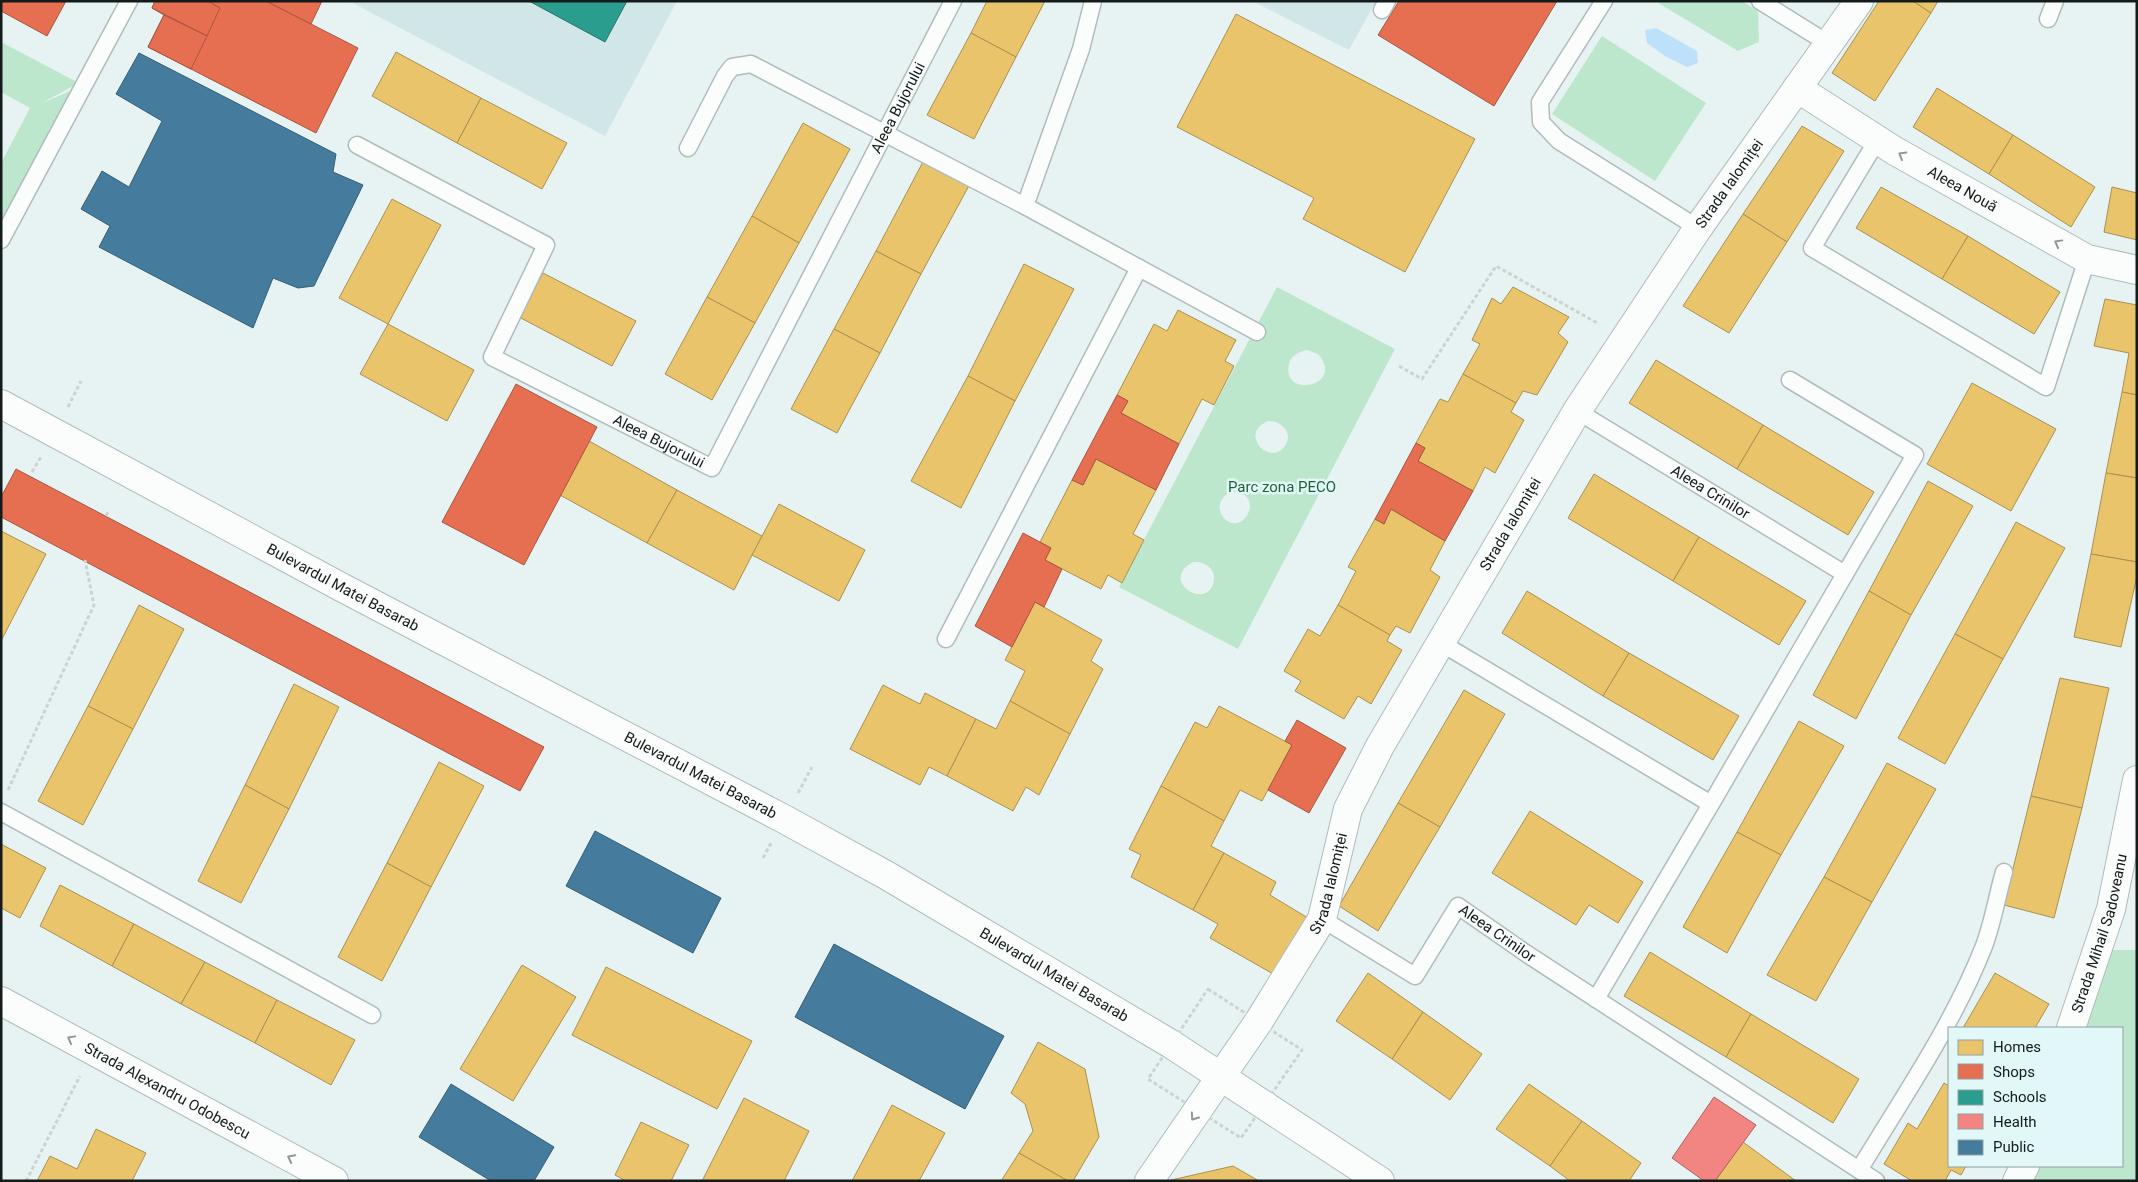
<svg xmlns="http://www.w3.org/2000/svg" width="2138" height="1182" font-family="Roboto,sans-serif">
	<rect width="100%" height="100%" fill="#e7f3f3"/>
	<g fill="#d1e7e7">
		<path d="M349,1H677L605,136Z"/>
		<path d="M1252,1H1376L1349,50Z"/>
	</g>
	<g fill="#bde7cc" fill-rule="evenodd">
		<path d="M1655,1H1742L1758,11L1759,42L1738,51Z"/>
		<path d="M1602,36L1706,103L1655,181L1552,114Z"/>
		<path d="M1,42L79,83L40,104L84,85L1,240V163L30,108L1,92Z"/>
		<path d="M1277,287L1395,349L1238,649L1119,587ZM1307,350L1318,354C1346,387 1281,399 1289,364C1291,355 1299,352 1307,350ZM1268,421C1280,421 1293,431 1286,444C1272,469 1237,434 1268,421ZM1231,492C1267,491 1244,539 1224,518C1215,508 1221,496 1231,492ZM1193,562C1203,561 1215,567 1214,579C1211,613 1157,582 1193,562Z"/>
		<path d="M2097,950H2137V1181H2017L2025,1166H2122V1028H2071Z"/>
	</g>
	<path fill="#bee1fb" d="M1656,28L1697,51L1698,63L1687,67L1665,56L1647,43L1645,30Z"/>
	<g fill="#e9c46a" stroke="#a99152">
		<path d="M987,1H1045L1016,57L971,33Z"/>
		<path d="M1879,1H1913L1931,13L1875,101L1832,73Z"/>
		<path d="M1913,1H1938L1931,13Z"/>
		<path d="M1236,14L1475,139L1405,272L1303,219L1314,198L1177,127Z"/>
		<path d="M231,16L294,49L265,107L203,75Z"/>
		<path d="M971,33L1016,57L974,139L927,115Z"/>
		<path d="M396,52L481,98L457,143L372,96Z"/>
		<path d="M1937,88L2013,135L1989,174L1913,127Z"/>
		<path d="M481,98L567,143L542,189L457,143Z"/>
		<path d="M803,123L850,149L799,243L752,216Z"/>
		<path d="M1802,126L1844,151L1787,242L1743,214Z"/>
		<path d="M2013,135L2095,187L2071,227L1989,174Z"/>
		<path d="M925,158L971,182L921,274L876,251Z"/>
		<path d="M1881,187L1968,236L1942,279L1856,228Z"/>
		<path d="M2112,187L2137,193V240L2104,232Z"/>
		<path d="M392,199L441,225L388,324L339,298Z"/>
		<path d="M1743,214L1787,242L1729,333L1683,306Z"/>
		<path d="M752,216L799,243L755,323L707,297Z"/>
		<path d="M1968,236L2060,292L2034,334L1942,279Z"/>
		<path d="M876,251L921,274L880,353L834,329Z"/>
		<path d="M1024,264L1074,289L1015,401L968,376Z"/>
		<path d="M543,273L636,321L612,366L519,317Z"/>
		<path d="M1513,287L1569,317L1558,333L1568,342L1537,395L1523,391L1516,403L1463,374L1480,344L1472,340L1492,298L1501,304Z"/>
		<path d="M707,297L755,323L712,400L665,374Z"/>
		<path d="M2105,299L2137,305V395L2122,392L2129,353L2094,346Z"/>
		<path d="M1178,310L1236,340L1225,361L1234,366L1214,405L1202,399L1179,444L1121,413L1128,401L1117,395L1154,324L1167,331Z"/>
		<path d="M388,324L474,370L447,421L360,374Z"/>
		<path d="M834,329L880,353L837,433L791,409Z"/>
		<path d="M1656,360L1763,425L1737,469L1629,403Z"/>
		<path d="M1463,374L1516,403L1511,412L1524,420L1495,473L1485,467L1473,491L1418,461L1425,448L1416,443L1440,399L1448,402Z"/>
		<path d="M968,376L1015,401L961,508L911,481Z"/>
		<path d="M1972,383L2056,429L2011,511L1927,464Z"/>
		<path d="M2122,392L2137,395V478L2106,473Z"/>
		<path d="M1763,425L1874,492L1848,535L1737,469Z"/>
		<path d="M589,441L677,490L647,543L560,495Z"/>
		<path d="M1096,459L1156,490L1133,534L1144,540L1122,583L1108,575L1101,589L1045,560L1051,548L1040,542L1072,480L1083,485Z"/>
		<path d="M2106,473L2137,478V562L2091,554Z"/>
		<path d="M1594,474L1699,537L1673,581L1568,518Z"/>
		<path d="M1928,481L1973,506L1911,615L1869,591Z"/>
		<path d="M677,490L762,536L734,590L647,543Z"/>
		<path d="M779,504L865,550L839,601L752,555Z"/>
		<path d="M1391,509L1445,541L1430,570L1440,577L1410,633L1396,626L1390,635L1338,605L1356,571L1348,567L1375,519L1384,524Z"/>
		<path d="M2016,522L2065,548L2003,659L1955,634Z"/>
		<path d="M1,531L46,554L1,641Z"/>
		<path d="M1699,537L1806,601L1779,645L1673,581Z"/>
		<path d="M2091,554L2137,562V576L2121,647L2074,637Z"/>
		<path d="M1527,591L1629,653L1603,696L1502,633Z"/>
		<path d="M1869,591L1911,615L1856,719L1813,695Z"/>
		<path d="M1035,602L1102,640L1091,661L1103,669L1070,734L1010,701L1025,671L1005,660Z"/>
		<path d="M139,605L184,629L133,729L88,706Z"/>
		<path d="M1338,605L1390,635L1387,641L1402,650L1371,704L1358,696L1344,719L1295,691L1301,681L1284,671L1308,629L1320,636Z"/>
		<path d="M1955,634L2003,659L1945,764L1898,738Z"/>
		<path d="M1629,653L1739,716L1713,760L1603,696Z"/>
		<path d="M2060,678L2109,688L2082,808L2031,796Z"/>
		<path d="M294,684L339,707L289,809L245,785Z"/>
		<path d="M883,685L920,704L925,693L976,719L947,776L929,767L920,785L850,749Z"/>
		<path d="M1464,690L1505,714L1440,827L1398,803Z"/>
		<path d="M1010,701L1070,734L1039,795L1026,787L1013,811L947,776L976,719L996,729Z"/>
		<path d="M88,706L133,729L83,825L38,801Z"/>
		<path d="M1219,706L1292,745L1262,801L1240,790L1224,821L1161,786L1195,722L1207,728Z"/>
		<path d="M1799,721L1844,746L1781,855L1737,832Z"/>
		<path d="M439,762L484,786L431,887L387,863Z"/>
		<path d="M1887,763L1936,789L1872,902L1824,877Z"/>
		<path d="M245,785L289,809L241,903L198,881Z"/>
		<path d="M1161,786L1224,821L1211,846L1224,853L1193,910L1131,877L1141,855L1129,849Z"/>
		<path d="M2031,796L2082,808L2054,918L2004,905Z"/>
		<path d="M1398,803L1440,827L1378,931L1339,906Z"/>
		<path d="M1530,811L1643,882L1618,923L1589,905L1576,925L1492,873Z"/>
		<path d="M1737,832L1781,855L1727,953L1683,927Z"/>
		<path d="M1,844L46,868L20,918L1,908Z"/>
		<path d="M1224,853L1276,882L1270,895L1308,918L1275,975L1210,938L1218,924L1193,910Z"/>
		<path d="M387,863L431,887L382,981L338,957Z"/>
		<path d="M1824,877L1872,902L1816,1001L1767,975Z"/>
		<path d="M60,885L134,924L112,966L40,926Z"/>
		<path d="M134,924L205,962L181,1004L112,966Z"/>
		<path d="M1650,952L1751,1014L1726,1057L1624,996Z"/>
		<path d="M205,962L277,1000L255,1043L181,1004Z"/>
		<path d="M522,965L576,997L513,1101L460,1069Z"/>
		<path d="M606,967L752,1041L717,1109L572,1035Z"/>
		<path d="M1368,973L1423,1012L1392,1059L1336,1021Z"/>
		<path d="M1995,973L2049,1004L2035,1028H1963Z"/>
		<path d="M277,1000L355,1040L331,1085L255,1043Z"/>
		<path d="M1423,1012L1482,1054L1450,1100L1392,1059Z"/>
		<path d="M1751,1014L1859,1079L1833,1123L1726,1057Z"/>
		<path d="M1038,1042L1085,1069L1099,1137L1073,1181H1068L1019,1153L1033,1131L1025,1104L1011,1093Z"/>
		<path d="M1944,1083L1949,1086V1166H1966L1961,1175L1951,1170L1945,1181H1912L1884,1164L1908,1123L1917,1129Z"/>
		<path d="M1529,1084L1582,1121L1550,1166L1496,1129Z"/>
		<path d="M744,1098L809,1131L784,1181H702Z"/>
		<path d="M892,1105L945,1133L919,1181H852Z"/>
		<path d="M1582,1121L1641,1163L1629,1181H1570L1550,1166Z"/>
		<path d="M641,1122L689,1145L671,1181H626L615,1175Z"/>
		<path d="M96,1129L146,1153L132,1181H37L50,1156L77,1169Z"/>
		<path d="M1743,1142L1796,1181H1715Z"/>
		<path d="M1019,1153L1068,1181H1001Z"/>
		<path d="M1233,1166L1259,1181H1167Z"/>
	</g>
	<g fill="#e76f51" stroke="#a85641">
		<path d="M1,1H66L47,36L1,11Z"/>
		<path d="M155,1H266L358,48L316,133L148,47L164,15L152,8Z"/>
		<path d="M155,1H208L220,8L207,36L152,8Z"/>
		<path d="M266,1H322L311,24Z"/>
		<path d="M1399,1H1557L1494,106L1378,35Z"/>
		<path d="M164,15L207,36L191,69L148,47Z"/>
		<path d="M516,384L597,427L524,565L442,522Z"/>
		<path d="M1117,395L1128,401L1121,413L1179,444L1156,490L1096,459L1083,485L1072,480Z"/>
		<path d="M1416,443L1425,448L1418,461L1473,491L1445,541L1391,509L1384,524L1375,519Z"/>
		<path d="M16,469L544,747L520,791L1,517V497Z"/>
		<path d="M1023,533L1051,548L1045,560L1062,569L1044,607L1035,602L1012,647L975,626Z"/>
		<path d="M1297,720L1346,748L1309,813L1268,790L1292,745L1285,741Z"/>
	</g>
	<path fill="#2a9d8f" stroke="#23766c" d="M529,1H627L605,42Z"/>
	<path fill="#f28482" stroke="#af6463" d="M1714,1097L1756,1125L1715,1181H1704L1672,1158Z"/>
	<g fill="#457b9d" stroke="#365e76">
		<path d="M139,53L336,154L333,172L363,185L314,286L298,288L273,278L253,328L99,247L110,226L81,209L102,171L129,187L162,121L116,94Z"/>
		<path d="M595,831L721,898L693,953L566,886Z"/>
		<path d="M834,944L1004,1036L965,1109L795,1017Z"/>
		<path d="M451,1084L554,1147L534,1181H491L419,1137Z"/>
	</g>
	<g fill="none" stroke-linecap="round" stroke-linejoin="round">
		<defs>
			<g id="service">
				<path d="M1604,1L1540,102L1541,122L1559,141L1698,228"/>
				<path d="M1760,1L1829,44"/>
				<path d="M1382,10L1387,1"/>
				<path d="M2048,19L2055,1"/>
				<path d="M1878,139L1812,248L2046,387L2087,259"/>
				<path id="s1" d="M357,145L546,245L492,357L712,468L953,1"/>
				<path d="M688,148L725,76L732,67L751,64L1025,206L1257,332"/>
				<path d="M1025,206L1081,49L1093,1"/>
				<path d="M1,240L129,1"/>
				<path d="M1790,380L1915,455L1845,574"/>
				<path id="s2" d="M1577,411L1845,574L1711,804"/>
				<path d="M946,639L1139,268"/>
				<path d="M1441,643L1711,804L1596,999"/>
				<path d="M1,812L372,1015"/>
				<path id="s3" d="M1322,919L1415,976L1458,906L1527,954L1876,1181"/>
				<path d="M1859,1170C1903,1097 1953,1025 1984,946C1993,922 1997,896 2004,872"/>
			</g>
			<g id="minor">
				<path id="s4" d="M1797,88L1895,151L2087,259L2137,270"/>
				<path id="s5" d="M1,1001L334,1181"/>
				<path id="s6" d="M2071,1028L2111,909L2137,780"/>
				<path id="s7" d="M1149,1181L1259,1021L1322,919L1348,809L1380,746L1577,411L1698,228L1859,1"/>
				<path d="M2017,1181L2025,1166"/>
			</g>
			<g id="primary">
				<path id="s8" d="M1,404L341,587L784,819L886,875L1171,1044L1380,1181"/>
			</g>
		</defs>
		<use href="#service" stroke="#b2bbbb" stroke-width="19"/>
		<use href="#minor" stroke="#b2bbbb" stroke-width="30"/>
		<use href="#primary" stroke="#b2bbbb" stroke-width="30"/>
		<g stroke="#ced2d2" stroke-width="3" stroke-dasharray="4 2.5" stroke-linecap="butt">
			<path d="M1399,366L1422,379L1496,266L1599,324"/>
			<path d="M68,407L81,381"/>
			<path d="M32,472L41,457"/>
			<path d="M106,516L108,512"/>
			<path d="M8,790L94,605L85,560"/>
			<path d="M798,793L812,767"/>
			<path d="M763,858L771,843"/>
			<path d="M1208,989L1302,1050L1241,1138L1148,1079Z"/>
			<path d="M26,1181L80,1076"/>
		</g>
		<use href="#service" stroke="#fbfdfd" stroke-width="16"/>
		<use href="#minor" stroke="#fbfdfd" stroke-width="28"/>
		<use href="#primary" stroke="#fbfdfd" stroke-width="28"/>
	</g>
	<defs><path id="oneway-chevron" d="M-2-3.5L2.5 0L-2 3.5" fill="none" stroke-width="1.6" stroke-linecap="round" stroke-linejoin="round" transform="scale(1.25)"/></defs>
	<g stroke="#939797">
		<use href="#oneway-chevron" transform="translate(1902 155) rotate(-150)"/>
		<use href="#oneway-chevron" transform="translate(2058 243) rotate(-151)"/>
		<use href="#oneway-chevron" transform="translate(71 1039) rotate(-151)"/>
		<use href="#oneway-chevron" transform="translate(1194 1117) rotate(125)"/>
		<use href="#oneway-chevron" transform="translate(291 1158) rotate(-152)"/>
	</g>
	<g text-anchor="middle" stroke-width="5" stroke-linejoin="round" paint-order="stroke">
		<g font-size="15" fill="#141b1b" stroke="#e2f8f8">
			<text dy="5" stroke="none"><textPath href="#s1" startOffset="990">Aleea Bujorului</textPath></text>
			<text dy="5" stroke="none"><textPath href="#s7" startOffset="1160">Strada Ialomiței</textPath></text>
			<text dy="5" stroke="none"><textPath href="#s4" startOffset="194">Aleea Nouă</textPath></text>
			<text dy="5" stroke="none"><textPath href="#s1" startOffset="525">Aleea Bujorului</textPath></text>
			<text dy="5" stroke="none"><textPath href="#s2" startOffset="156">Aleea Crinilor</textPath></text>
			<text dy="5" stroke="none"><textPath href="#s7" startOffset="755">Strada Ialomiței</textPath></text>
			<text dy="5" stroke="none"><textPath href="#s8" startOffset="388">Bulevardul Matei Basarab</textPath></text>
			<text dy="5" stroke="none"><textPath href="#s8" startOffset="792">Bulevardul Matei Basarab</textPath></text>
			<text dy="5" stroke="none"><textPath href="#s7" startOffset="350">Strada Ialomiței</textPath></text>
			<text dy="5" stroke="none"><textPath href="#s6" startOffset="99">Strada Mihail Sadoveanu</textPath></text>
			<text dy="5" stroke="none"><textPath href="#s3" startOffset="239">Aleea Crinilor</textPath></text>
			<text dy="5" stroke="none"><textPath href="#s8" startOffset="1198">Bulevardul Matei Basarab</textPath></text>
			<text dy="5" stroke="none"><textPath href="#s5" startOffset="189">Strada Alexandru Odobescu</textPath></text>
		</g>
		<g font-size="15" fill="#245f3a" stroke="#e2f8f8">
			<text x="1282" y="492">Parc zona PECO</text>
		</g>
	</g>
	<rect width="2138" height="1182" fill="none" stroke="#141b1b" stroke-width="5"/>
	<rect x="1948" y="1027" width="175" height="140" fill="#e2f8f8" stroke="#90a0a0"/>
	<rect x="1958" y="1040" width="25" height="15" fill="#e9c46a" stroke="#90a0a0"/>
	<text x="1993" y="1052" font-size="15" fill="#141b1b">Homes</text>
	<rect x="1958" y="1064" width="25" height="15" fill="#e76f51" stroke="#90a0a0"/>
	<text x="1993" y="1077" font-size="15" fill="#141b1b">Shops</text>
	<rect x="1958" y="1090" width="25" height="15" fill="#2a9d8f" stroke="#90a0a0"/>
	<text x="1993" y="1102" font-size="15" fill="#141b1b">Schools</text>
	<rect x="1958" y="1114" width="25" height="15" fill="#f28482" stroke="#90a0a0"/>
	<text x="1993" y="1127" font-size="15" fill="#141b1b">Health</text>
	<rect x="1958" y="1140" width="25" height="15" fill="#457b9d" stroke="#90a0a0"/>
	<text x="1993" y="1152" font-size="15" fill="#141b1b">Public</text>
</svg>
